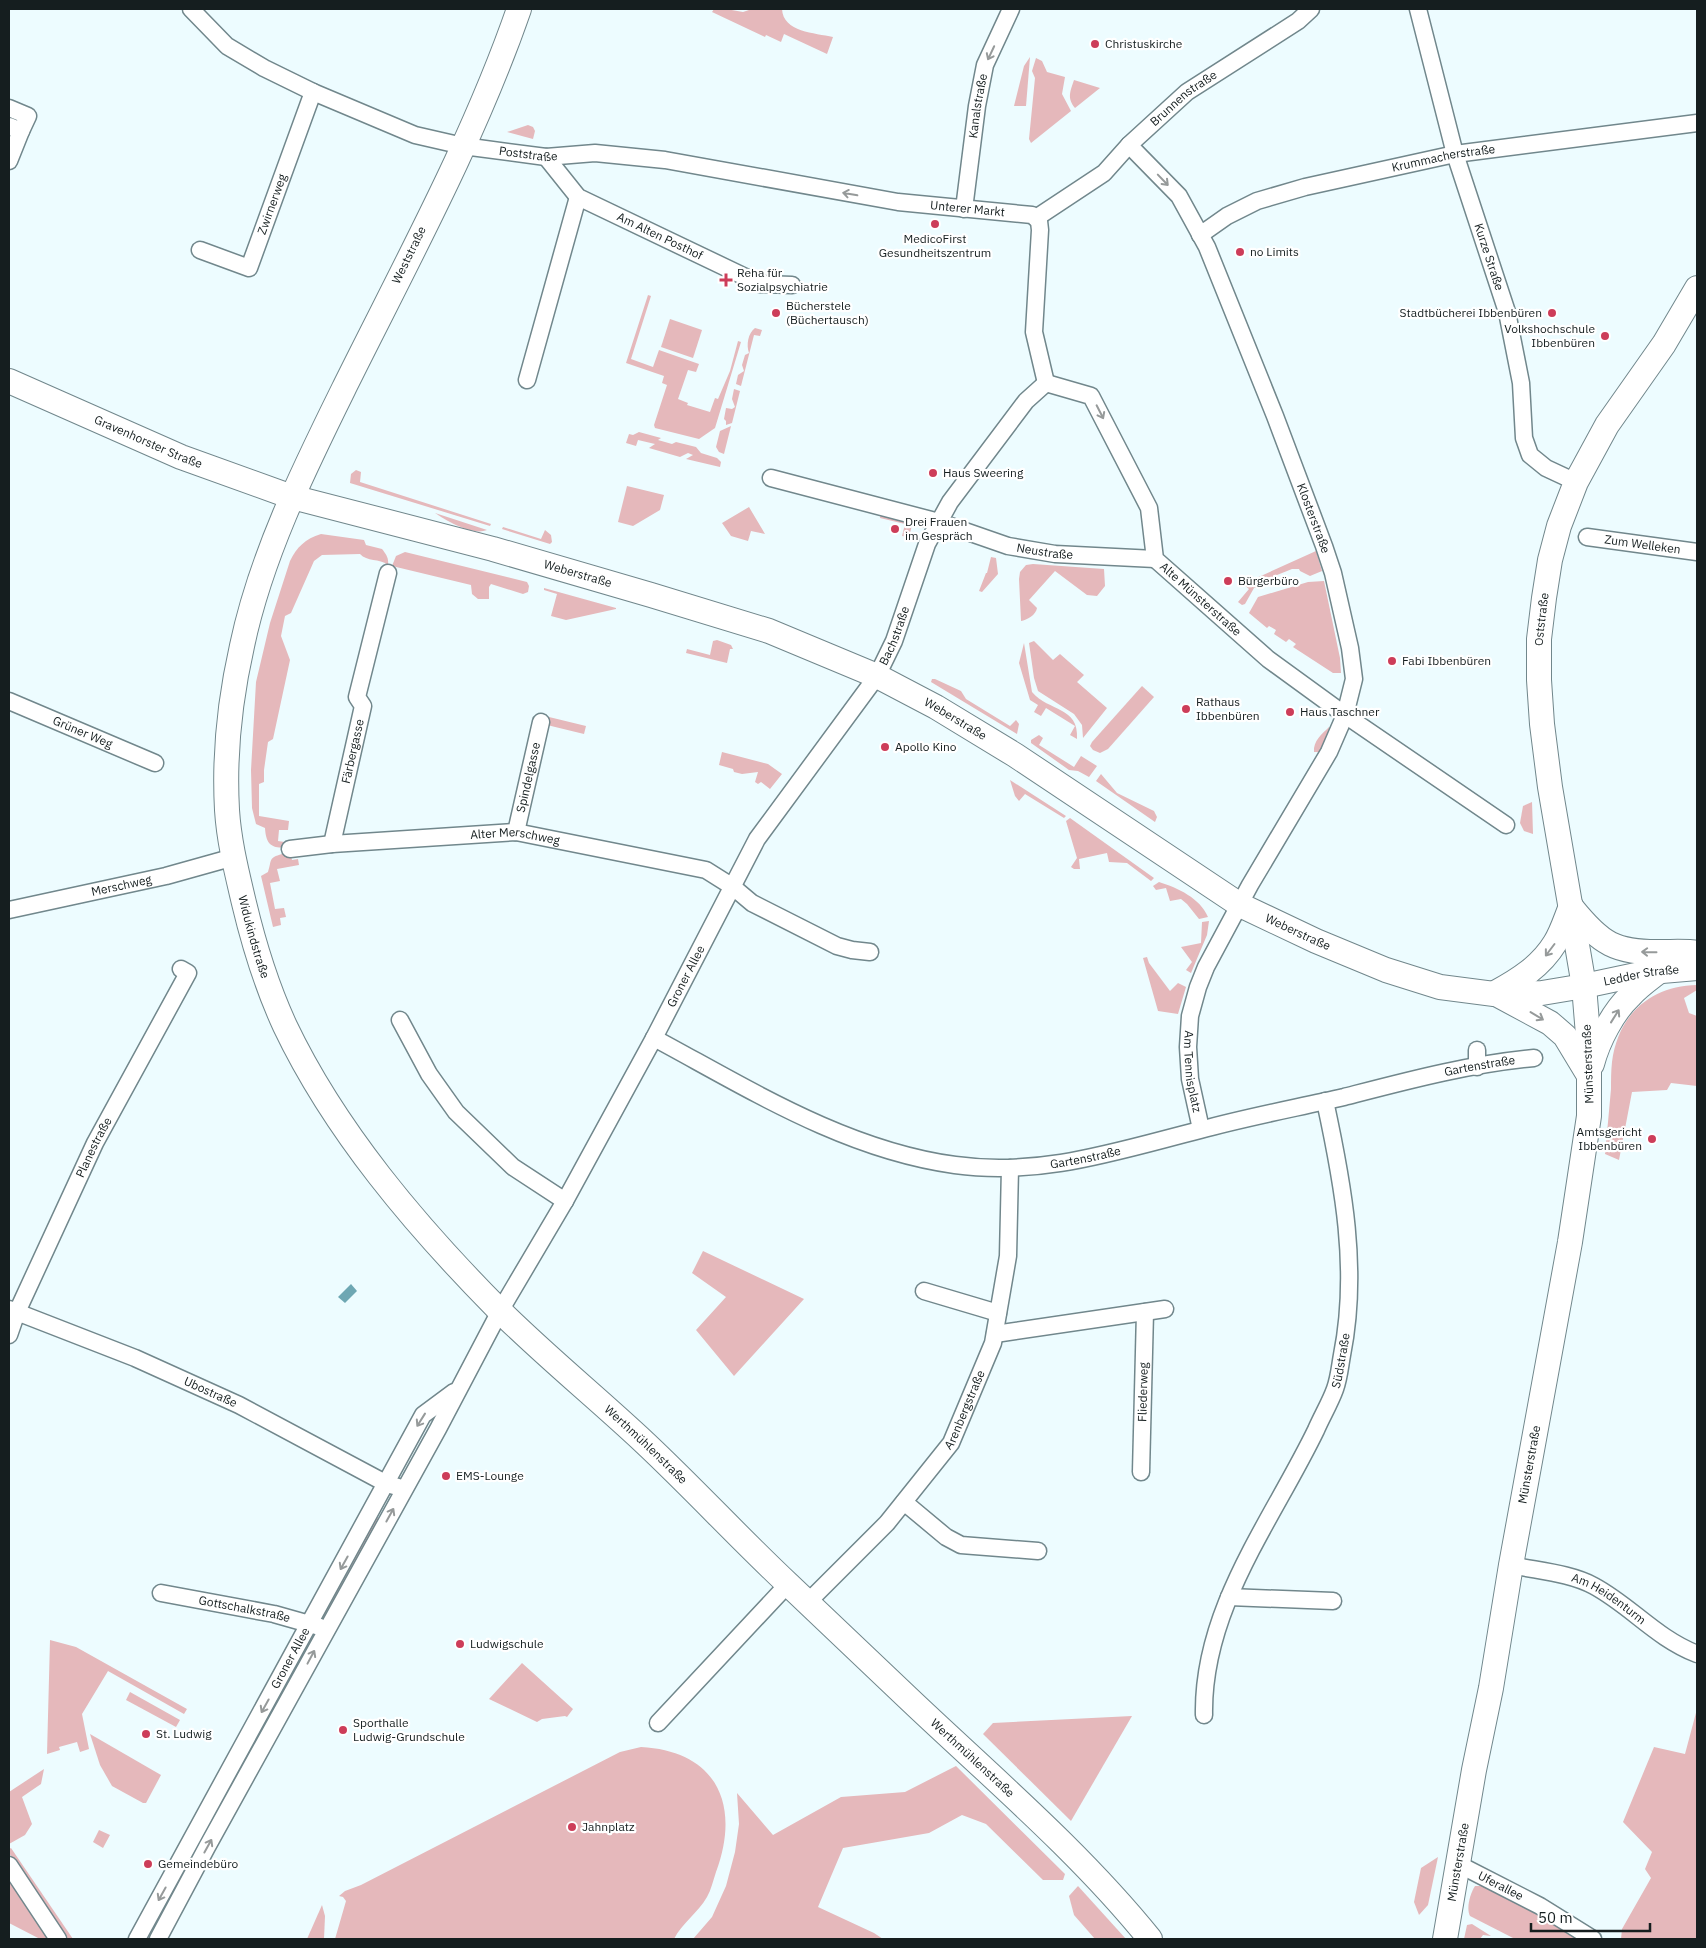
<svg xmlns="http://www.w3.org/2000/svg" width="1706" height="1948" font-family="'IBM Plex Sans',sans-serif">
	<rect width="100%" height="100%" fill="#edfcff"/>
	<g fill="#e5b8bb">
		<path d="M714,9H726L743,12L752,9H782C783,32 815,33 833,37L827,54L784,34L781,42L766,35L765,37L712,12Z"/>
		<path d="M1030,57L1026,106H1014L1024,66Z"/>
		<path d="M1036,58L1042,61L1047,72L1065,77L1062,94L1071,111L1031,143L1029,139L1035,78L1032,71Z"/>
		<path d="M1074,80L1100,88L1075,108C1067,98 1070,92 1074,80Z"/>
		<path d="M528,125L533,127L535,131L533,139L507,132Z"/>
		<path d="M648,295L651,296L631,359L653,367L659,350L699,364L696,372L688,370L678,399L688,403L687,405L710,412L715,398L718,399L730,371L738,341L741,342L715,428L699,439L655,428L654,425L667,385L662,383L664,376L626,363Z"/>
		<path d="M670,319L702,330L693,358L661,347Z"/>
		<path d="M755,328L762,330L760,336L754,335L741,386L736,384L738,375L744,371L742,365L745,355L749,353C746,345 748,333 755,328Z"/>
		<path d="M734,389L740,391L732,423L726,425V421L724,419L726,408L732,409L735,407L732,399Z"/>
		<path d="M731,426L724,454L719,452L716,447L720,431Z"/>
		<path d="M639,432L661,438L658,440L672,444L676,442L696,447L701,453L717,458L721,462L720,467L686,459L693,455L688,453L680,457L649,448L655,444L638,440L636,446L626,443L629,434L633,435Z"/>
		<path d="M356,470L361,472L360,482L491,524L490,526L350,483L351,474Z"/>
		<path d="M627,486L664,495L660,510L633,526L618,522Z"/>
		<path d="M749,507L765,534L751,531L748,541L731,536L722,523Z"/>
		<path d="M435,513L487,530C472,536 447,521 435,513Z"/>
		<path d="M881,513L913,521L909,537L902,536L905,524L880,518Z"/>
		<path d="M503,527L541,539L545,530L551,535L552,542L550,544L502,529Z"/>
		<path d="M321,534L364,540L366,545L382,549C386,554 389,558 388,565C379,558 367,562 360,554L322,555L314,561L291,613L285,616L281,636L290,660L273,739L268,742L264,770V782L259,784V816L289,821L288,830H279L278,841L291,843L288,847C272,849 266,845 265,828L256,824L252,808L251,770L256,682L270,623L290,561C297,547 305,539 321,534Z"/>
		<path d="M1316,551L1322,571L1310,576L1300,571L1299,569H1292L1277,575L1276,579L1267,583L1264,581L1258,584V587L1254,588L1245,604L1242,605L1238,602L1249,589L1243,584Z"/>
		<path d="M405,552L527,582L529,586L528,592L523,594L491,584L489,587V599H478L472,594L471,585L392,566L396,556Z"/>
		<path d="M991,557L996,558L998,574L982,592L979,591L986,573H987Z"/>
		<path d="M1033,564L1104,569L1105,586L1097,596L1087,595L1055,571L1029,600L1037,608C1036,615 1027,620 1021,621L1019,579L1020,572L1026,565Z"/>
		<path d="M1324,581L1340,658L1341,673H1333L1293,647L1296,644L1289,639L1286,642L1274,634L1276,630L1269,626L1267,628L1249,613L1258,597L1308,582Z"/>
		<path d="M544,588L616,608V609L566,620L551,616L557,594L544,590Z"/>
		<path d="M717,640L731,645L733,649H730L727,663L686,653L687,649L710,655L713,641Z"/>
		<path d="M1034,641L1053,660L1060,654L1084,675L1077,682L1107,708L1083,738L1082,725L1074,714L1038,691L1034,678L1029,643Z"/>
		<path d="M1024,643L1032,692C1049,712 1079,706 1077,739L1070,735L1075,726L1046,708L1041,716L1034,712L1038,705L1030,700L1019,663Z"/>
		<path d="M932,679H935L961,691L966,699L1010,726L1016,720L1019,724L1017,734L931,682Z"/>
		<path d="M1142,686L1154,697L1108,749L1100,753L1093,750L1090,746L1092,742Z"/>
		<path d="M549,717L586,726L584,734L547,725Z"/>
		<path d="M1329,727L1331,730L1321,752H1314C1313,741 1322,734 1329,727Z"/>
		<path d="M1039,735L1043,738L1039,745L1074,767L1081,756L1097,766L1089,777L1078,771L1069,770L1031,743V740Z"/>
		<path d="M722,752L768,764L782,774L770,789L761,782L758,784L755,782L758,772L742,774L734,772L733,769L719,765Z"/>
		<path d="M1101,774L1117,793L1154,811L1157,817L1155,822L1096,781Z"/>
		<path d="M1010,780L1066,816L1064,818L1025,794L1019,801L1015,796Z"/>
		<path d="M1532,802L1533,834L1524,831L1520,823L1523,806Z"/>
		<path d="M1070,818L1154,878L1151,881L1127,863L1109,862L1107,853L1079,859L1080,869H1074L1071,867L1077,858L1066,821Z"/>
		<path d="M282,854L291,856L292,860L298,859L299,865L277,869L280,881L270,883L275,909L284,908L286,917L280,918L281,925L273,927L261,876L268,872C272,860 268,858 282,854Z"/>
		<path d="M1159,882C1178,888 1200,898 1208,917L1199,919L1187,904L1181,899L1170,901L1166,888L1156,890L1153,886Z"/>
		<path d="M1209,921L1207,935L1191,973L1186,970L1192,962L1181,947L1201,943L1202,922Z"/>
		<path d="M1147,957L1149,963L1170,991L1178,983L1186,987L1178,1014L1158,1011L1143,958Z"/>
		<path d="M1697,985V990L1684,998L1689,1013L1697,1016V1086L1671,1083L1667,1090L1632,1092L1619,1160L1605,1154C1607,1133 1609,1111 1611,1089C1611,1080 1611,1071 1612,1062C1618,1015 1650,986 1697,985Z"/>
		<path d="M703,1251L804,1299L734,1376L696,1330L726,1297L692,1273Z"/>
		<path d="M377,1517L382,1522L329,1616L320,1619Z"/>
		<path d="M316,1638L253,1750L251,1746L310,1640Z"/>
		<path d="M50,1640L76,1647L187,1709L184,1714L108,1671L82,1714L89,1749L80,1752L77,1742L59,1747L60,1750L47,1754Z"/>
		<path d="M522,1663L573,1709L567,1717L565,1716L542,1719L537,1722L489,1699Z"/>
		<path d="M130,1692L180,1720L176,1727L126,1700Z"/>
		<path d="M1697,1709V1939H1621L1622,1929L1651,1878L1645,1869L1652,1852L1623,1822L1654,1747L1685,1754Z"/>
		<path d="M1132,1716L1071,1821L983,1734L993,1723Z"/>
		<path d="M90,1734L161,1775L146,1803H143L112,1786L100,1765Z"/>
		<path d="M641,1747C717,1751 741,1805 716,1872C713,1881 711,1890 707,1897C698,1913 682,1923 674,1939H335L346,1901L343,1897L339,1896L345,1891L361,1885L620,1752Z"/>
		<path d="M956,1766L1065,1874L1063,1880H1043L986,1824L962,1815L929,1833L843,1848L818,1907L874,1933L883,1939H693L712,1917L726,1886L735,1852L739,1824L737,1793L773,1835L841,1797L905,1792Z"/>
		<path d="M44,1769L41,1784L22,1797L32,1824L25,1835L9,1844V1792Z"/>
		<path d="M99,1830L110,1835L103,1848L93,1842Z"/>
		<path d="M11,1848L73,1939H67L9,1853V1849Z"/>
		<path d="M192,1851L198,1854L152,1939H144Z"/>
		<path d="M1438,1857L1428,1905L1419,1915L1414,1902L1421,1868Z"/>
		<path d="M9,1878L48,1936L47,1939H40L9,1923Z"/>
		<path d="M1078,1886L1126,1939H1095L1074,1915L1069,1896Z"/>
		<path d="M1475,1886H1486L1580,1939H1515L1470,1916C1466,1908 1470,1894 1475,1886Z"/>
		<path d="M322,1905L325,1916L324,1939H307Z"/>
		<path d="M1472,1924L1491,1936L1483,1935L1480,1939H1464L1467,1925Z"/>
	</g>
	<path fill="#6ea7b3" d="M351,1284L357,1291L345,1303L338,1297Z"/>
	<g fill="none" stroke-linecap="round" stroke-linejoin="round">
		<defs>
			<g id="street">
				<path id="s1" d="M191,9L227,46L264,68L313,92L415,135L463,146L546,157L595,153L665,160L898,202L1032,215L1039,221L1040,230L1034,332L1046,383"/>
				<path id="s2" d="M1418,9L1455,154L1507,312L1521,383L1524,438L1530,455L1546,468L1576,482"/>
				<path d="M9,108L28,116L21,131"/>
				<path d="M9,126L21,131L9,161"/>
				<path id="s3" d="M1129,145L1179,196L1207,247L1275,416L1324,546L1333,573L1350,648L1354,679L1345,715L1329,752L1250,885L1206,967L1198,987L1190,1016L1188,1047L1190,1079L1201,1129"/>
				<path id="s4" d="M546,157L578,197L760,284L792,285"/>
				<path id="s5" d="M964,209L977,106L985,65L1011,9"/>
				<path id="s6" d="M1036,218L1104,173L1129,145L1187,92L1298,21L1311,9"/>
				<path id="s7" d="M1200,235L1227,216L1257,201L1305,187L1455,154L1697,123"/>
				<path id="s8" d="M200,250L249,268L313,92"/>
				<path d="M527,380L578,197"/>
				<path id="s9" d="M1046,383L1091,396L1149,508L1155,559L1268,659L1345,715L1506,825"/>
				<path id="s10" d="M771,478L939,522L1008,546L1055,554L1155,559"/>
				<path id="s11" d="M1587,537L1697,552"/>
				<path id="s12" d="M9,701L155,763"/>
				<path id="s13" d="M516,832L541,722"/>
				<path id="s14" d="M332,844L363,706L357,697L388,573"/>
				<path id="s15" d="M290,849L332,844L516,832L706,870L733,887L752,903L837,946L852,950L870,952"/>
				<path id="s16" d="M9,910L166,876L234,857"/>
				<path d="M400,1020L429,1074L456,1112L513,1167L565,1201"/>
				<path id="s17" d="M654,1038C749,1089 845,1150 955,1165C1041,1177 1117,1151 1200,1130C1247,1117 1296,1108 1344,1097C1406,1081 1469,1064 1534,1058"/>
				<path d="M1477,1050V1067"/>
				<path d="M924,1291L998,1313"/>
				<path id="s18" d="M9,1309L135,1358L239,1405L387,1484L398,1487"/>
				<path d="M995,1334L1165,1309"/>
				<path id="s19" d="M9,1335L17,1312L95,1143L188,973L181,969"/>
				<path id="s20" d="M1141,1472L1145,1312"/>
				<path d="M904,1502L946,1537L961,1545L1038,1551"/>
				<path id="s21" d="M1511,1565C1538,1571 1570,1573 1594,1586C1631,1606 1656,1638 1697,1654"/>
				<path id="s22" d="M161,1593L274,1614L320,1627"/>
				<path d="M1229,1597L1333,1601"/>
				<path id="s23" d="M808,1602L887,1523L951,1443L993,1343L1008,1256L1010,1168"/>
				<path id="s24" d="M1204,1715C1202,1609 1272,1521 1316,1430C1322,1416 1330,1403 1335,1389C1339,1378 1340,1366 1342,1355C1359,1270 1343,1184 1325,1101"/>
				<path d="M658,1723L788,1584"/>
				<path id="s25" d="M1458,1864L1540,1906L1593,1939"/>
				<path d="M9,1865L58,1939"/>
				<path id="s26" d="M137,1939L423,1415L454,1392"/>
				<path id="s27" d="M158,1939L207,1847L438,1429L500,1311L565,1201L654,1038L757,839L877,676L894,641L927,544L950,502L1026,401L1046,383"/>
			</g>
			<g id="secondary">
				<path id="s28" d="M519,9C474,139 407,261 346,384C305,467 261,555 242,646C230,699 224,756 227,810C229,842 237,873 244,903C254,945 267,987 285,1026C335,1131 416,1226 497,1308C544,1355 596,1397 645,1443C694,1489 739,1538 788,1584C828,1622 868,1660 908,1698C989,1775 1080,1852 1150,1939"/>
				<path id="s29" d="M9,381L181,457L292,497L493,549L651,595L769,631L877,676L936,707L1015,755L1240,905L1316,941L1386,970L1440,987L1494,994L1542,993L1584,986L1650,972L1697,968"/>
				<path d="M1572,908C1601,944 1615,953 1662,952C1673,952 1687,951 1697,953"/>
				<path d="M1495,993C1519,980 1541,966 1555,943C1562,932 1566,918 1571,906"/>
				<path d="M1498,995L1550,1023L1565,1036L1588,1074"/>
				<path d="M1592,1064C1598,1041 1613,1012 1630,996C1638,987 1648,980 1657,973"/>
				<path id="s30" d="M1445,1939L1474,1770L1491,1688L1511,1565L1570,1242L1589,1116V1047L1584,986L1550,787L1542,724L1539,680V639L1544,598L1550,560L1559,526L1576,482L1607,425L1664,344L1697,288"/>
			</g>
		</defs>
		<use href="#street" stroke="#71878c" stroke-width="19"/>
		<use href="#secondary" stroke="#71878c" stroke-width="26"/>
		<use href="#street" stroke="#fff" stroke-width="16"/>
		<use href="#secondary" stroke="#fff" stroke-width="24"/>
	</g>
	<defs><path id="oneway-shaft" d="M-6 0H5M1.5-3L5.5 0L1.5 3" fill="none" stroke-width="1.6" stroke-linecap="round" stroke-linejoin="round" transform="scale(1.25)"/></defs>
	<g stroke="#969a9a">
		<use href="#oneway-shaft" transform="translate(991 53) rotate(115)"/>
		<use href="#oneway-shaft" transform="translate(1163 180) rotate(46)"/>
		<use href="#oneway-shaft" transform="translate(850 194) rotate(-170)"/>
		<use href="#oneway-shaft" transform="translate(1100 412) rotate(63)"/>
		<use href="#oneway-shaft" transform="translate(1550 950) rotate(127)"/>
		<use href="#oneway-shaft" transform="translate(1649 952) rotate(-179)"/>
		<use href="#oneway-shaft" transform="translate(1537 1016) rotate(31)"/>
		<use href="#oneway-shaft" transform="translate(1615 1016) rotate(-58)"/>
		<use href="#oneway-shaft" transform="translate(421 1420) rotate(122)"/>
		<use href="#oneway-shaft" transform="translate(390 1515) rotate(-61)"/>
		<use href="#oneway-shaft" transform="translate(344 1563) rotate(119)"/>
		<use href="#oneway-shaft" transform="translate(311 1657) rotate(-62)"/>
		<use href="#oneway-shaft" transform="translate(265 1706) rotate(119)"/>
		<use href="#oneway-shaft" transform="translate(208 1846) rotate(-61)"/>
		<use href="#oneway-shaft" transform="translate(162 1894) rotate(119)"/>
	</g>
	<g fill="#cd3d59" stroke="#fff" stroke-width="2">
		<circle cx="1095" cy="44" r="5"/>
		<circle cx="935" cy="224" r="5"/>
		<circle cx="1240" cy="252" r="5"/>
		<path d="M723.5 272.5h5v5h5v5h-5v5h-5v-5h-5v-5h5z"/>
		<circle cx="776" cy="313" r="5"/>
		<circle cx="1552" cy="313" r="5"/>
		<circle cx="1605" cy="336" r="5"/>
		<circle cx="933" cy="473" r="5"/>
		<circle cx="895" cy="529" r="5"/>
		<circle cx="1228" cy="581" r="5"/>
		<circle cx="1392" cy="661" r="5"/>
		<circle cx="1186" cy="709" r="5"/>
		<circle cx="1290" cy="712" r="5"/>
		<circle cx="885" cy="747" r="5"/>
		<circle cx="1652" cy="1139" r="5"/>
		<circle cx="446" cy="1476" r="5"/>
		<circle cx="460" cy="1644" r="5"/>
		<circle cx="343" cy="1730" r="5"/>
		<circle cx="146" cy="1734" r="5"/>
		<circle cx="572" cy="1827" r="5"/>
		<circle cx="148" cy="1864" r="5"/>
	</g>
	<g text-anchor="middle" stroke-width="4.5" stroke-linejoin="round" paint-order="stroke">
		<g font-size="12" fill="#151e1f" stroke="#fff" text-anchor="start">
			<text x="1105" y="48">Christuskirche</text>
			<text x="935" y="243" text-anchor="middle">MedicoFirst<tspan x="935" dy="14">Gesundheitszentrum</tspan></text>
			<text x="1250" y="256">no Limits</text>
			<text x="737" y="277">Reha für<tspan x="737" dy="14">Sozialpsychiatrie</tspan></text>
			<text x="786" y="310">Bücherstele<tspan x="786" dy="14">(Büchertausch)</tspan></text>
			<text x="1542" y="317" text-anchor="end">Stadtbücherei Ibbenbüren</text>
			<text x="1595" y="333" text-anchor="end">Volkshochschule<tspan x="1595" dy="14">Ibbenbüren</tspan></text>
			<text x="943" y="477">Haus Sweering</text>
			<text x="905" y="526">Drei Frauen<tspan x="905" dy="14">im Gespräch</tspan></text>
			<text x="1238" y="585">Bürgerbüro</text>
			<text x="1402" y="665">Fabi Ibbenbüren</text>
			<text x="1196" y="706">Rathaus<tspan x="1196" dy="14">Ibbenbüren</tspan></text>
			<text x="1300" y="716">Haus Taschner</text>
			<text x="895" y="751">Apollo Kino</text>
			<text x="1642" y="1136" text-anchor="end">Amtsgericht<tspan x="1642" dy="14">Ibbenbüren</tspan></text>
			<text x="456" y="1480">EMS-Lounge</text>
			<text x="470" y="1648">Ludwigschule</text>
			<text x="353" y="1727">Sporthalle<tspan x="353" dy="14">Ludwig-Grundschule</tspan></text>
			<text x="156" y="1738">St. Ludwig</text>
			<text x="582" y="1831">Jahnplatz</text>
			<text x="158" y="1868">Gemeindebüro</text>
		</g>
		<g font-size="12" fill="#151e1f" stroke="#fff">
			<text dy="4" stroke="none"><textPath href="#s6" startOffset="191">Brunnenstraße</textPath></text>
			<text dy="4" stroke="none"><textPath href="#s5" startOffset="104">Kanalstraße</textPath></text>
			<text dy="4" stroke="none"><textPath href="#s1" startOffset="375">Poststraße</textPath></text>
			<text dy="4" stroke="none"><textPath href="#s7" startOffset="258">Krummacherstraße</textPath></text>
			<text dy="4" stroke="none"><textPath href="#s8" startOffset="120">Zwirnerweg</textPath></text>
			<text dy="4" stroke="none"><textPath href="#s1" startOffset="819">Unterer Markt</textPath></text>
			<text dy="4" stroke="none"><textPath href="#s4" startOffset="142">Am Alten Posthof</textPath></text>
			<text transform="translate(409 255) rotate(-64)" y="4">Weststraße</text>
			<text dy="4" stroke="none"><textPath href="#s2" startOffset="258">Kurze Straße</textPath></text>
			<text dy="4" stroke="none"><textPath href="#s29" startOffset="152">Gravenhorster Straße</textPath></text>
			<text dy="4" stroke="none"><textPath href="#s3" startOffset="421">Klosterstraße</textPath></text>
			<text dy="4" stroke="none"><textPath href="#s11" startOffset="56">Zum Welleken</textPath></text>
			<text dy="4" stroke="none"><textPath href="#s10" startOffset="284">Neustraße</textPath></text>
			<text dy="4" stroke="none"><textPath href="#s29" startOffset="602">Weberstraße</textPath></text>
			<text dy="4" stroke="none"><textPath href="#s9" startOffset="285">Alte Münsterstraße</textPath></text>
			<text dy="4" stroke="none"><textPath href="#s30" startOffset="1336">Oststraße</textPath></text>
			<text dy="4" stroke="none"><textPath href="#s27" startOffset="1499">Bachstraße</textPath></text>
			<text dy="4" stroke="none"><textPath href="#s29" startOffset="1008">Weberstraße</textPath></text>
			<text dy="4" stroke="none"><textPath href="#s12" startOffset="80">Grüner Weg</textPath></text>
			<text dy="4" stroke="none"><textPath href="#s14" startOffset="95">Färbergasse</textPath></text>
			<text dy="4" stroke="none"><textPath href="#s13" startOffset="56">Spindelgasse</textPath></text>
			<text dy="4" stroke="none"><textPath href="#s15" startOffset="226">Alter Merschweg</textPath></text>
			<text dy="4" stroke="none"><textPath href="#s16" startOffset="115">Merschweg</textPath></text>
			<text dy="4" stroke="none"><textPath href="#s29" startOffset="1412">Weberstraße</textPath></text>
			<text dy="4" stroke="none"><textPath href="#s28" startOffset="991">Widukindstraße</textPath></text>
			<text dy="4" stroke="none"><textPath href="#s29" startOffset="1768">Ledder Straße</textPath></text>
			<text dy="4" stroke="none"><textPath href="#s27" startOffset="1098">Groner Allee</textPath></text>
			<text transform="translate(1588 1064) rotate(-92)" y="4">Münsterstraße</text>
			<text dy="4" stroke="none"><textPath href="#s17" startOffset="865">Gartenstraße</textPath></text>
			<text dy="4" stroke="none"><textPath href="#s3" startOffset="1020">Am Tennisplatz</textPath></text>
			<text dy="4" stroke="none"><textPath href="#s19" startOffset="206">Planestraße</textPath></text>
			<text dy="4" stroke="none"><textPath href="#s17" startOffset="460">Gartenstraße</textPath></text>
			<text dy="4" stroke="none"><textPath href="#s24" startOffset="384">Südstraße</textPath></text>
			<text dy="4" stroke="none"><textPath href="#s18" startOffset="218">Ubostraße</textPath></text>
			<text dy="4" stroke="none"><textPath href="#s20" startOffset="80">Fliederweg</textPath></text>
			<text dy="4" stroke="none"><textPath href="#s23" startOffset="250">Arenbergstraße</textPath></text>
			<text dy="4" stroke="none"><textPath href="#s28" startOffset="1642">Werthmühlenstraße</textPath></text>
			<text dy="4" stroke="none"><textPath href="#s30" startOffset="482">Münsterstraße</textPath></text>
			<text dy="4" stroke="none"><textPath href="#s21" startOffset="105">Am Heidenturm</textPath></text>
			<text dy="4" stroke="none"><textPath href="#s22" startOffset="85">Gottschalkstraße</textPath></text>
			<text dy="4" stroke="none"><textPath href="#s26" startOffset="320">Groner Allee</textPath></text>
			<text dy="4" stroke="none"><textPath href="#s28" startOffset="2095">Werthmühlenstraße</textPath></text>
			<text dy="4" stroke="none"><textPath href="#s30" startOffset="78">Münsterstraße</textPath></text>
			<text dy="4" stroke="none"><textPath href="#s25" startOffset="48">Uferallee</textPath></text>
		</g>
	</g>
	<rect width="1706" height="1948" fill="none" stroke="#151e1f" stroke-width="20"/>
	<path d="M1531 1923v8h119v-8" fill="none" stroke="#151e1f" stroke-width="2.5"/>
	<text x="1538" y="1923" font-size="15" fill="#151e1f" stroke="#ffffff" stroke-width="4" paint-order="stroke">50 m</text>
</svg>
